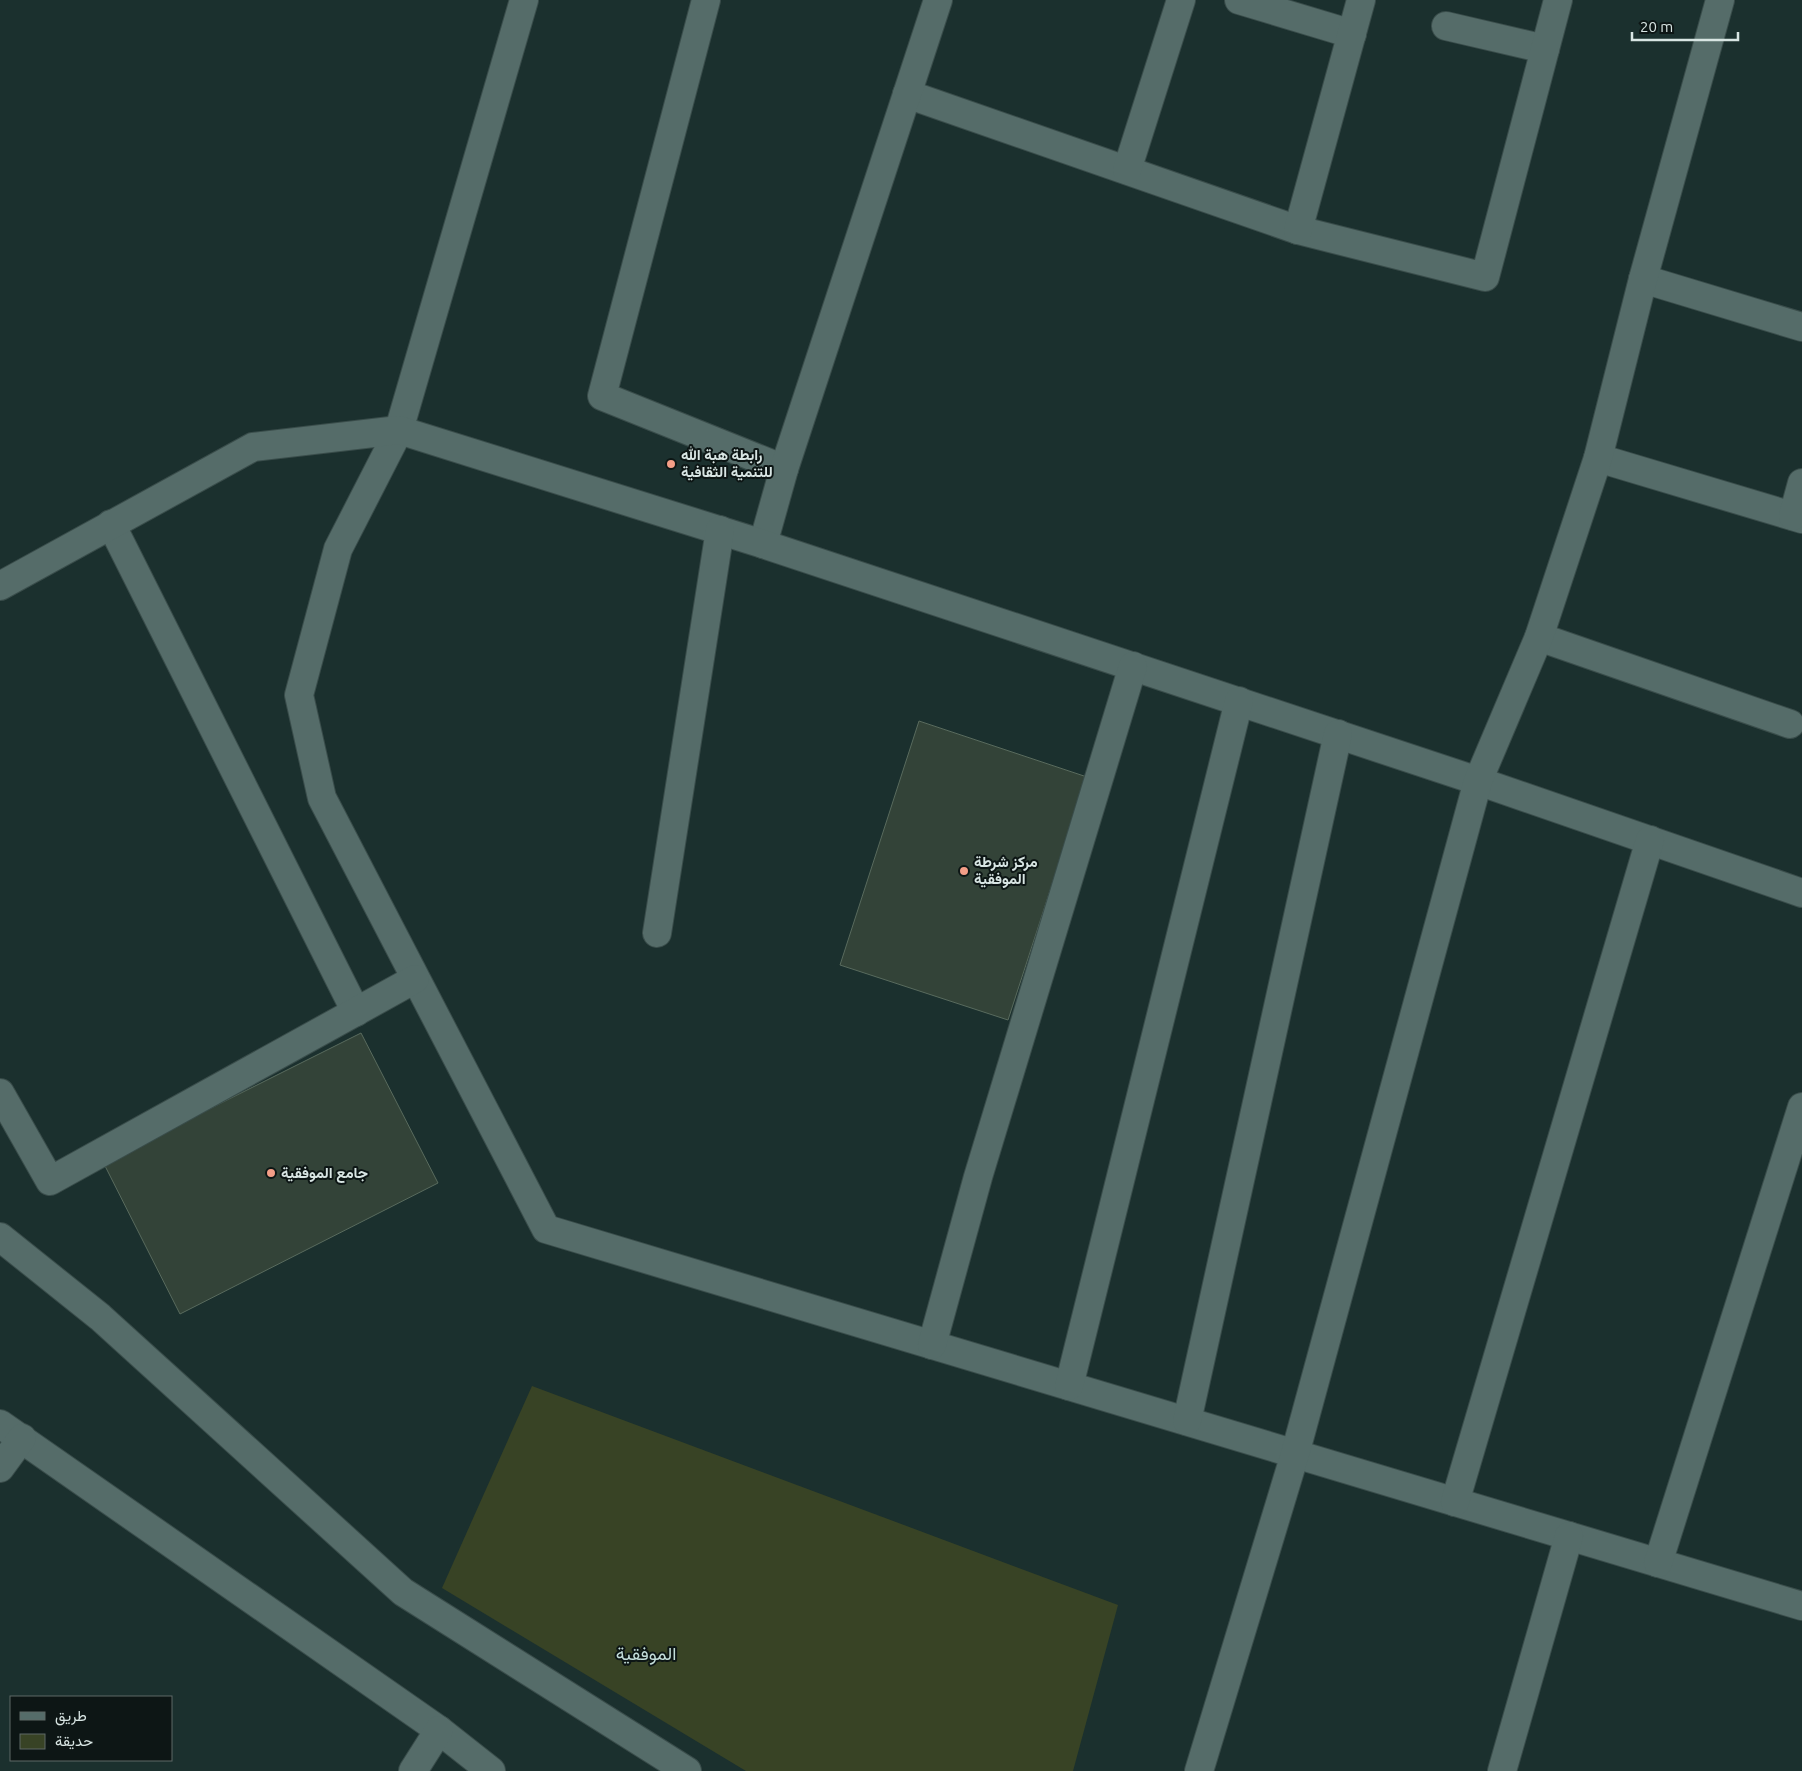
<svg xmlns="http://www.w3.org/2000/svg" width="1802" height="1771" font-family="Ubuntu,Vazirmatn,sans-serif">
	<rect width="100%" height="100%" fill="#1b302e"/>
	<path fill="#384325" d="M532,1386L1118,1605L1073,1771H746L442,1588Z"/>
	<g fill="#334338" stroke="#596b5e">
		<path d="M919,721L1087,777L1008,1020L840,965Z"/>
		<path d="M361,1033L438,1183L180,1314L103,1162Z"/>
	</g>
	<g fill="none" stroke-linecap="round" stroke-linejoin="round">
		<defs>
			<g id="minor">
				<path d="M524,0L399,430L338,549L299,695L322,798L546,1229L1802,1606"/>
				<path d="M706,0L602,396L784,469"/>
				<path d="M1239,0L1352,34"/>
				<path d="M1446,26L1545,49"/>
				<path d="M907,94L1298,230L1485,277L1558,0"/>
				<path d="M1127,170L1181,0"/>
				<path d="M1298,230L1361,0"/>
				<path d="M1643,279L1802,327"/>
				<path d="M1598,458L1802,519"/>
				<path d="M1793,516L1802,483"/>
				<path d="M111,524L356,1012"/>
				<path d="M763,544L784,469L938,0"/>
				<path d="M0,586L253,447L399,430L763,544L1478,781L1802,893"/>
				<path d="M1539,637L1790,724"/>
				<path d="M657,933L720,530"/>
				<path d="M0,1093L50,1181L415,979"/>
				<path d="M0,1237L100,1317L403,1592L687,1771"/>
				<path d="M932,1345L978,1177L1133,666"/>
				<path d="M1069,1386L1239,701"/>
				<path d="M1187,1421L1338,734"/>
				<path d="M0,1424L439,1730L491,1771"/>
				<path d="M0,1468L22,1438"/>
				<path d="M1455,1502L1650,840"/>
				<path d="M1658,1563L1802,1107"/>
				<path d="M413,1771L439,1730"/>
				<path d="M1199,1771L1295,1454L1478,781L1539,637L1598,458L1643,279L1720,0"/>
				<path d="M1502,1771L1569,1536"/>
			</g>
		</defs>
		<use href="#minor" stroke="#3a4d4b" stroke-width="30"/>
		<use href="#minor" stroke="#556c69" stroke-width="28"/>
	</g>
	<g fill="#f49e87" stroke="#0d1615" stroke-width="2">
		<circle cx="671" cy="464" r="5"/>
		<circle cx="964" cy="871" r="5"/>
		<circle cx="271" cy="1173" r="5"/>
	</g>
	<g text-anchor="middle" stroke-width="4" stroke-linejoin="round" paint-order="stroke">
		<g font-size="15" font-weight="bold" fill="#d8e5e3" stroke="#0d1615" text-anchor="start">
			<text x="681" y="460">رابطة هبة الله<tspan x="681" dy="17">للتنمية الثقافية</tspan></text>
			<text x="974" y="867">مركز شرطة<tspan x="974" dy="17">الموفقية</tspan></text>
			<text x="281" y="1178">جامع الموفقية</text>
		</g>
		<g font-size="18" fill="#c3ddd9" stroke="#0d1615">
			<text x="646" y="1660">الموفقية</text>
		</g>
	</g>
	<rect x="10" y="1696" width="162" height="65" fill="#0d1615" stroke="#5e6967"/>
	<rect x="20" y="1712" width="25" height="8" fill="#556c69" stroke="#5e6967"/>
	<text x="55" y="1721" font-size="15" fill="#d8e5e3">طريق</text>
	<rect x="20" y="1734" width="25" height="15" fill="#384325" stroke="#5e6967"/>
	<text x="55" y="1746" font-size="15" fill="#d8e5e3">حديقة</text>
	<path d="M1632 32v8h106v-8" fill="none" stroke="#d8e5e3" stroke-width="2.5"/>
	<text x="1640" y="32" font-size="15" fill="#d8e5e3" stroke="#0d1615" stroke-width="4" paint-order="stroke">20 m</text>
</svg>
